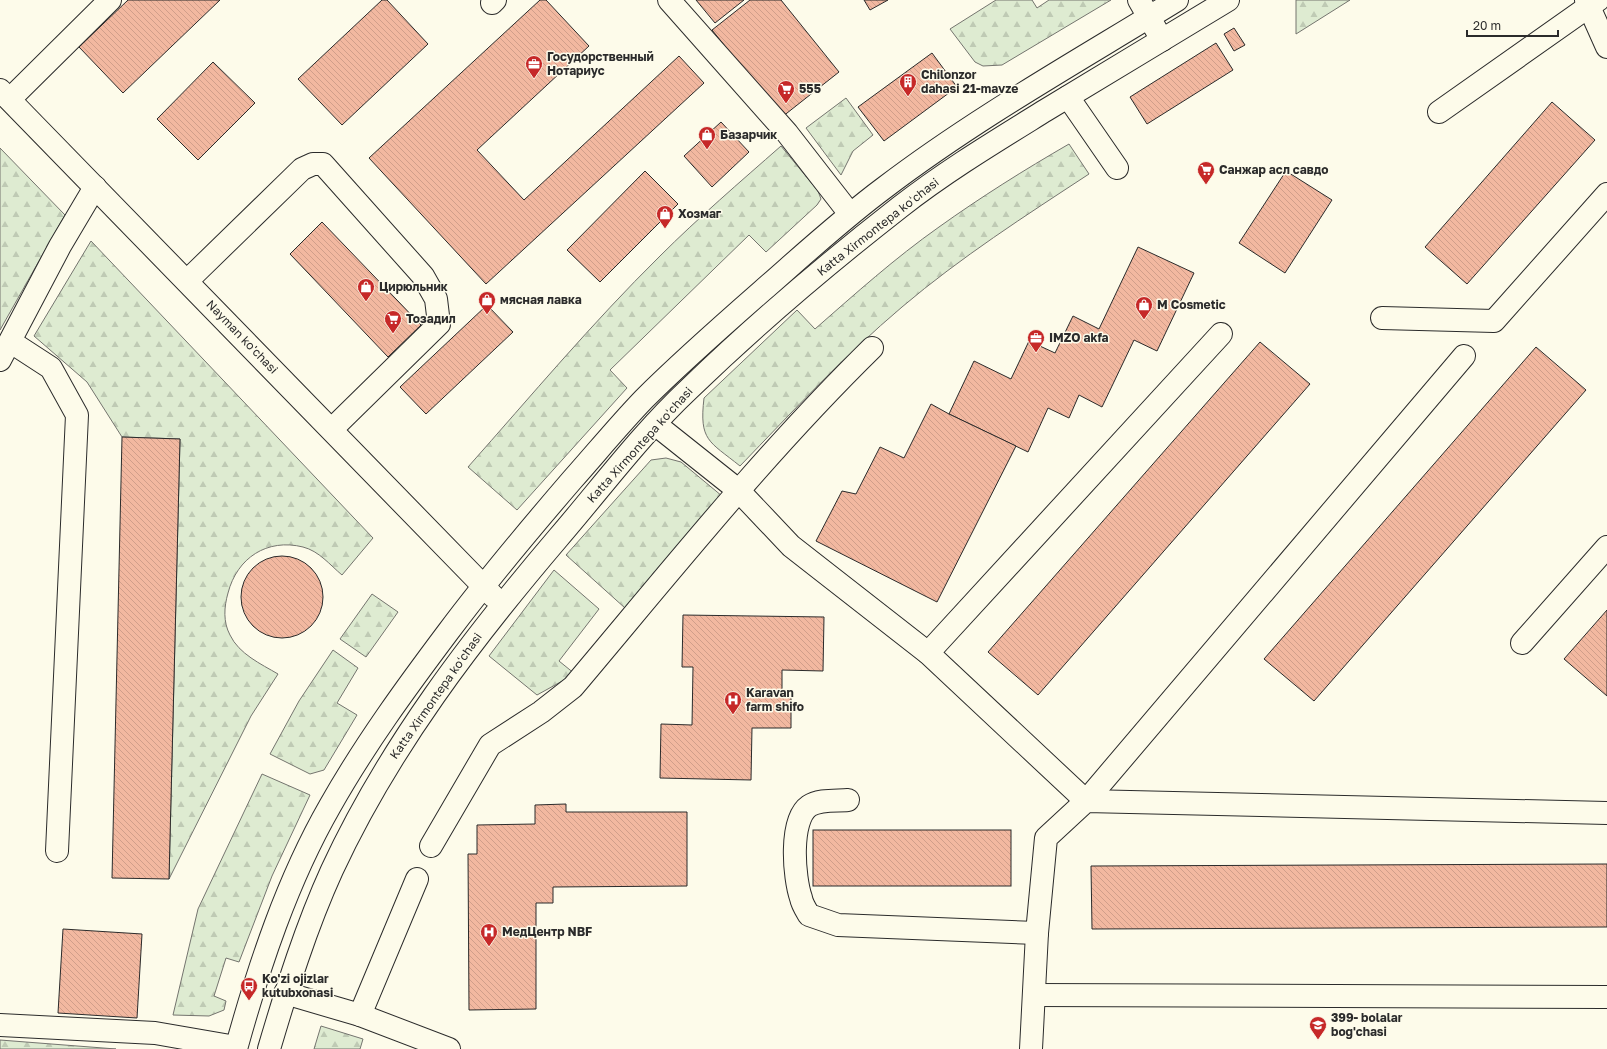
<svg xmlns="http://www.w3.org/2000/svg" width="1607" height="1049" font-family="'Golos Text',sans-serif">
	<defs>
		<pattern id="forest-firs" width="22" height="20" patternUnits="userSpaceOnUse"><rect width="22" height="20" fill="#deebd1"/><path d="M5 1l3.5 6h-7zM16 11l3.5 6h-7z" fill="#bfcab4"/></pattern>
		<pattern id="building-back-hatch" width="6" height="6" patternUnits="userSpaceOnUse"><rect width="6" height="6" fill="#f2b8a0"/><path d="M-1 5l2 2M0 0l6 6M5-1l2 2" fill="none" stroke="#d09e8a"/></pattern>
	</defs>
	<rect width="100%" height="100%" fill="#fdfbea"/>
	<g fill="url(#forest-firs)" stroke="#74746e">
		<path d="M996,0H1032L1037,8L1049,0H1111L1002,65L983,66L975,62L950,29Z"/>
		<path d="M1296,0H1350L1296,34Z"/>
		<path d="M846,98L873,135L853,151L841,175L806,128Z"/>
		<path d="M1069,144L1089,174C1025,216 961,257 902,307C844,356 793,411 740,466C709,441 699,441 704,398L797,310L815,329C855,294 895,258 939,227C981,197 1024,170 1069,144Z"/>
		<path d="M781,146L818,191L821,199L817,205L766,252L749,235L610,370L627,388L517,510L468,467C531,396 592,323 660,256C698,218 740,182 781,146Z"/>
		<path d="M0,148L65,215L0,330Z"/>
		<path d="M91,241L373,538L342,575C330,565 319,551 303,547C267,538 237,558 228,593C224,607 223,622 230,635C239,654 261,664 278,674L251,716L169,879L180,439L122,437L87,382L34,336Z"/>
		<path d="M666,458L681,462L722,496L625,608L566,555L651,460Z"/>
		<path d="M554,570L599,609L559,661L575,674L537,695L489,656Z"/>
		<path d="M372,594L398,612L366,657L340,639Z"/>
		<path d="M333,650L358,668L337,703L357,715L324,770L310,774L270,754L299,701Z"/>
		<path d="M262,774L310,795L272,876L239,962L226,958L214,996L226,1001L224,1010L209,1016L173,1015L198,909Z"/>
		<path d="M321,1026L363,1039L360,1049H314Z"/>
		<path d="M0,1040L116,1049H0Z"/>
	</g>
	<g fill="url(#building-back-hatch)" stroke="#2b2b2b">
		<path d="M128,0H220L123,93L79,47Z"/>
		<path d="M382,0H387L428,44L342,125L298,79Z"/>
		<path d="M540,0H546L589,46L477,150L524,200L679,56L704,83L486,284L369,158Z"/>
		<path d="M696,0H744L715,23Z"/>
		<path d="M750,0H781L839,72L782,117L712,30Z"/>
		<path d="M864,0H888L870,10Z"/>
		<path d="M1234,28L1245,45L1234,51L1224,34Z"/>
		<path d="M1216,43L1233,70L1147,124L1130,97Z"/>
		<path d="M932,53L957,87L884,141L858,107Z"/>
		<path d="M213,62L255,103L198,160L157,119Z"/>
		<path d="M1552,102L1595,140L1467,284L1425,247Z"/>
		<path d="M721,122L749,152L712,187L684,156Z"/>
		<path d="M645,171L678,204L600,282L567,250Z"/>
		<path d="M1286,171L1332,200L1285,273L1239,243Z"/>
		<path d="M322,222L421,325L388,357L290,254Z"/>
		<path d="M1138,247L1194,273L1157,351L1134,340L1102,407L1079,395L1069,418L1048,408L1028,452L949,414L974,361L1011,379L1029,341L1055,353L1073,316L1099,329Z"/>
		<path d="M487,305L513,332L426,414L400,387Z"/>
		<path d="M1260,342L1310,384L1038,695L988,652Z"/>
		<path d="M1536,347L1586,390L1314,701L1264,659Z"/>
		<path d="M931,404L949,414L1016,446L937,602L816,541L842,491L856,494L880,447L904,458Z"/>
		<path d="M122,437L180,439L169,879L112,878Z"/>
		<circle cx="282" cy="597" r="41"/>
		<path d="M1607,610V696L1564,659Z"/>
		<path d="M683,615L824,617L823,671L782,670V695H791V728H752L751,780L660,778L661,724L692,725L693,667H682Z"/>
		<path d="M566,804V812H687V886L553,887V903H536V1009L469,1010L468,854H477V825L535,824V805Z"/>
		<rect x="813" y="830" width="198" height="56"/>
		<path d="M1607,864V927L1092,929L1091,866Z"/>
		<path d="M63,929L142,934L137,1018L58,1013Z"/>
	</g>
	<g fill="none" stroke-linecap="round" stroke-linejoin="round">
		<defs>
			<g id="minor">
				<path d="M669,0L787,133L850,214"/>
				<path d="M1139,0L1162,40"/>
				<path d="M1586,0L1607,47"/>
				<path d="M492,3L495,0"/>
				<path d="M1068,97L1117,168"/>
				<path d="M10,99L110,0"/>
				<path d="M1439,112L1598,0"/>
				<path d="M187,281L302,169L313,164H323L423,276L436,299L439,324L332,429"/>
				<path d="M1382,318L1494,321L1607,194"/>
				<path d="M11,342L51,368L77,415L57,851"/>
				<path d="M0,360L60,246L95,187"/>
				<path d="M655,424L738,490L791,546L928,653L1086,801L1464,356"/>
				<path d="M1522,643L1607,547"/>
				<path d="M928,653L1221,334"/>
				<path d="M848,800C836,801 819,799 809,806C789,820 794,878 801,898C802,904 806,910 809,915L838,925L1037,933"/>
				<path d="M431,846L490,745L541,712L573,687C670,572 764,454 872,348"/>
				<path d="M285,993L360,1015L449,1049"/>
				<path d="M1034,995L1607,997"/>
				<path d="M360,1015L417,879"/>
				<path d="M0,1025L155,1033L236,1047"/>
				<path d="M1031,1049L1037,933L1046,838L1086,801L1607,813"/>
			</g>
			<g id="major">
				<path d="M0,90L493,596"/>
				<path d="M236,1049C259,966 287,881 330,806C365,744 406,688 448,632C487,580 529,530 572,480C596,453 619,425 644,399C682,361 722,326 762,291C802,256 841,220 884,188C976,118 1078,61 1177,0"/>
				<path d="M269,1049C287,988 306,927 332,870C389,747 472,639 558,538C601,488 641,434 689,389C755,325 827,264 900,207C946,171 996,141 1046,110C1107,73 1167,37 1228,0"/>
			</g>
		</defs>
		<use href="#minor" stroke="#2b2b2b" stroke-width="24"/>
		<use href="#major" stroke="#2b2b2b" stroke-width="24"/>
		<use href="#minor" stroke="#fdfbea" stroke-width="22"/>
		<use href="#major" stroke="#fdfbea" stroke-width="22"/>
	</g>
	<defs>
		<symbol id="office-pin" viewBox="-11 -11 22 30"><path d="M0 17L-7.5 6A9.5 9.5 0 1 1 7.5 6Z" fill="#c62828" stroke="#fdfbea"/><path d="M-6-3h4V-5.5h4V-3h4V5H-6ZM-1-4.5V-3h2v-1.5ZM-6 0V1H6V0Z" fill="#fff"/></symbol>
		<symbol id="building-pin" viewBox="-11 -11 22 30"><path d="M0 17L-7.5 6A9.5 9.5 0 1 1 7.5 6Z" fill="#c62828" stroke="#fdfbea"/><path d="M-4-6H4V6H1V3H-1V6H-4ZM-2.5-4.3h1.7v1.8h-1.7ZM.8-4.3h1.7v1.8H.8ZM-2.5-1h1.7V.8h-1.7ZM.8-1h1.7V.8H.8Z" fill="#fff"/></symbol>
		<symbol id="supermarket-pin" viewBox="-11 -11 22 30"><path d="M0 17L-7.5 6A9.5 9.5 0 1 1 7.5 6Z" fill="#c62828" stroke="#fdfbea"/><path d="M-6-5.5h2.5l.6 2H6L4.5 2H-2.5L-4.4-4H-6ZM-1.5 3.2a1.3 1.3 0 1 0 .1 0ZM3 3.2a1.3 1.3 0 1 0 .1 0Z" fill="#fff"/></symbol>
		<symbol id="shop-pin" viewBox="-11 -11 22 30"><path d="M0 17L-7.5 6A9.5 9.5 0 1 1 7.5 6Z" fill="#c62828" stroke="#fdfbea"/><path d="M-5-2.5h2.3a2.7 3.5 0 0 1 5.4 0H5L5.5 6h-11ZM-1.5-2.5h3a1.5 2.3 0 0 0-3 0Z" fill="#fff"/></symbol>
		<symbol id="hospital-pin" viewBox="-11 -11 22 30"><path d="M0 17L-7.5 6A9.5 9.5 0 1 1 7.5 6Z" fill="#c62828" stroke="#fdfbea"/><path d="M-5-5h3v3.5h4V-5h3V5h-3V1.5h-4V5h-3Z" fill="#fff"/></symbol>
		<symbol id="bus-pin" viewBox="-11 -11 22 30"><path d="M0 17L-7.5 6A9.5 9.5 0 1 1 7.5 6Z" fill="#c62828" stroke="#fdfbea"/><path d="M-5-6H5V4H4V6H2V4H-2V6H-4V4H-5ZM-3.5-4V0h7V-4ZM-3.5 1.2v1.5H-2V1.2ZM2 1.2v1.5H3.5V1.2Z" fill="#fff"/></symbol>
		<symbol id="school-pin" viewBox="-11 -11 22 30"><path d="M0 17L-7.5 6A9.5 9.5 0 1 1 7.5 6Z" fill="#c62828" stroke="#fdfbea"/><path d="M0-5L7-2L0 1L-7-2ZM-4 1L0 2.5L4 1V4Q0 6-4 4Z" fill="#fff"/></symbol>
	</defs>
	<g fill-rule="evenodd">
		<use href="#office-pin" x="524" y="54" width="20" height="27"/>
		<use href="#building-pin" x="898" y="72" width="20" height="27"/>
		<use href="#supermarket-pin" x="776" y="79" width="20" height="27"/>
		<use href="#shop-pin" x="697" y="125" width="20" height="27"/>
		<use href="#supermarket-pin" x="1196" y="160" width="20" height="27"/>
		<use href="#shop-pin" x="655" y="204" width="20" height="27"/>
		<use href="#shop-pin" x="356" y="277" width="20" height="27"/>
		<use href="#shop-pin" x="477" y="290" width="20" height="27"/>
		<use href="#shop-pin" x="1134" y="295" width="20" height="27"/>
		<use href="#supermarket-pin" x="383" y="309" width="20" height="27"/>
		<use href="#office-pin" x="1026" y="328" width="20" height="27"/>
		<use href="#hospital-pin" x="723" y="690" width="20" height="27"/>
		<use href="#hospital-pin" x="479" y="922" width="20" height="27"/>
		<use href="#bus-pin" x="239" y="976" width="20" height="27"/>
		<use href="#school-pin" x="1308" y="1015" width="20" height="27"/>
	</g>
	<g text-anchor="middle" stroke-width="3" stroke-linejoin="round" paint-order="stroke">
		<g font-size="12" font-weight="bold" fill="#2b2b2b" stroke="#fdfbea" text-anchor="start">
			<text x="547" y="61">Госудорственный<tspan x="547" dy="14">Нотариус</tspan></text>
			<text x="921" y="79">Chilonzor<tspan x="921" dy="14">dahasi 21-mavze</tspan></text>
			<text x="799" y="93">555</text>
			<text x="720" y="139">Базарчик</text>
			<text x="1219" y="174">Санжар асл савдо</text>
			<text x="678" y="218">Хозмаг</text>
			<text x="379" y="291">Цирюльник</text>
			<text x="500" y="304">мясная лавка</text>
			<text x="1157" y="309">M Cosmetic</text>
			<text x="406" y="323">Тозадил</text>
			<text x="1049" y="342">IMZO akfa</text>
			<text x="746" y="697">Karavan<tspan x="746" dy="14">farm shifo</tspan></text>
			<text x="502" y="936">МедЦентр NBF</text>
			<text x="262" y="983">Ko'zi ojizlar<tspan x="262" dy="14">kutubxonasi</tspan></text>
			<text x="1331" y="1022">399- bolalar<tspan x="1331" dy="14">bog'chasi</tspan></text>
		</g>
		<g font-size="12" fill="#2b2b2b" stroke="#fdfbea">
			<text transform="translate(878 227) rotate(-38)" y="4">Katta Xirmontepa koʻchasi</text>
			<text transform="translate(242 337) rotate(46)" y="4">Nayman ko'chasi</text>
			<text transform="translate(640 445) rotate(-48)" y="4">Katta Xirmontepa koʻchasi</text>
			<text transform="translate(436 696) rotate(-55)" y="4">Katta Xirmontepa koʻchasi</text>
		</g>
	</g>
	<path d="M1467 30v6h91v-6" fill="none" stroke="#2b2b2b" stroke-width="2"/>
	<text x="1473" y="30" font-size="12" fill="#2b2b2b" stroke="#fdfbea" stroke-width="3" paint-order="stroke">20 m</text>
</svg>
